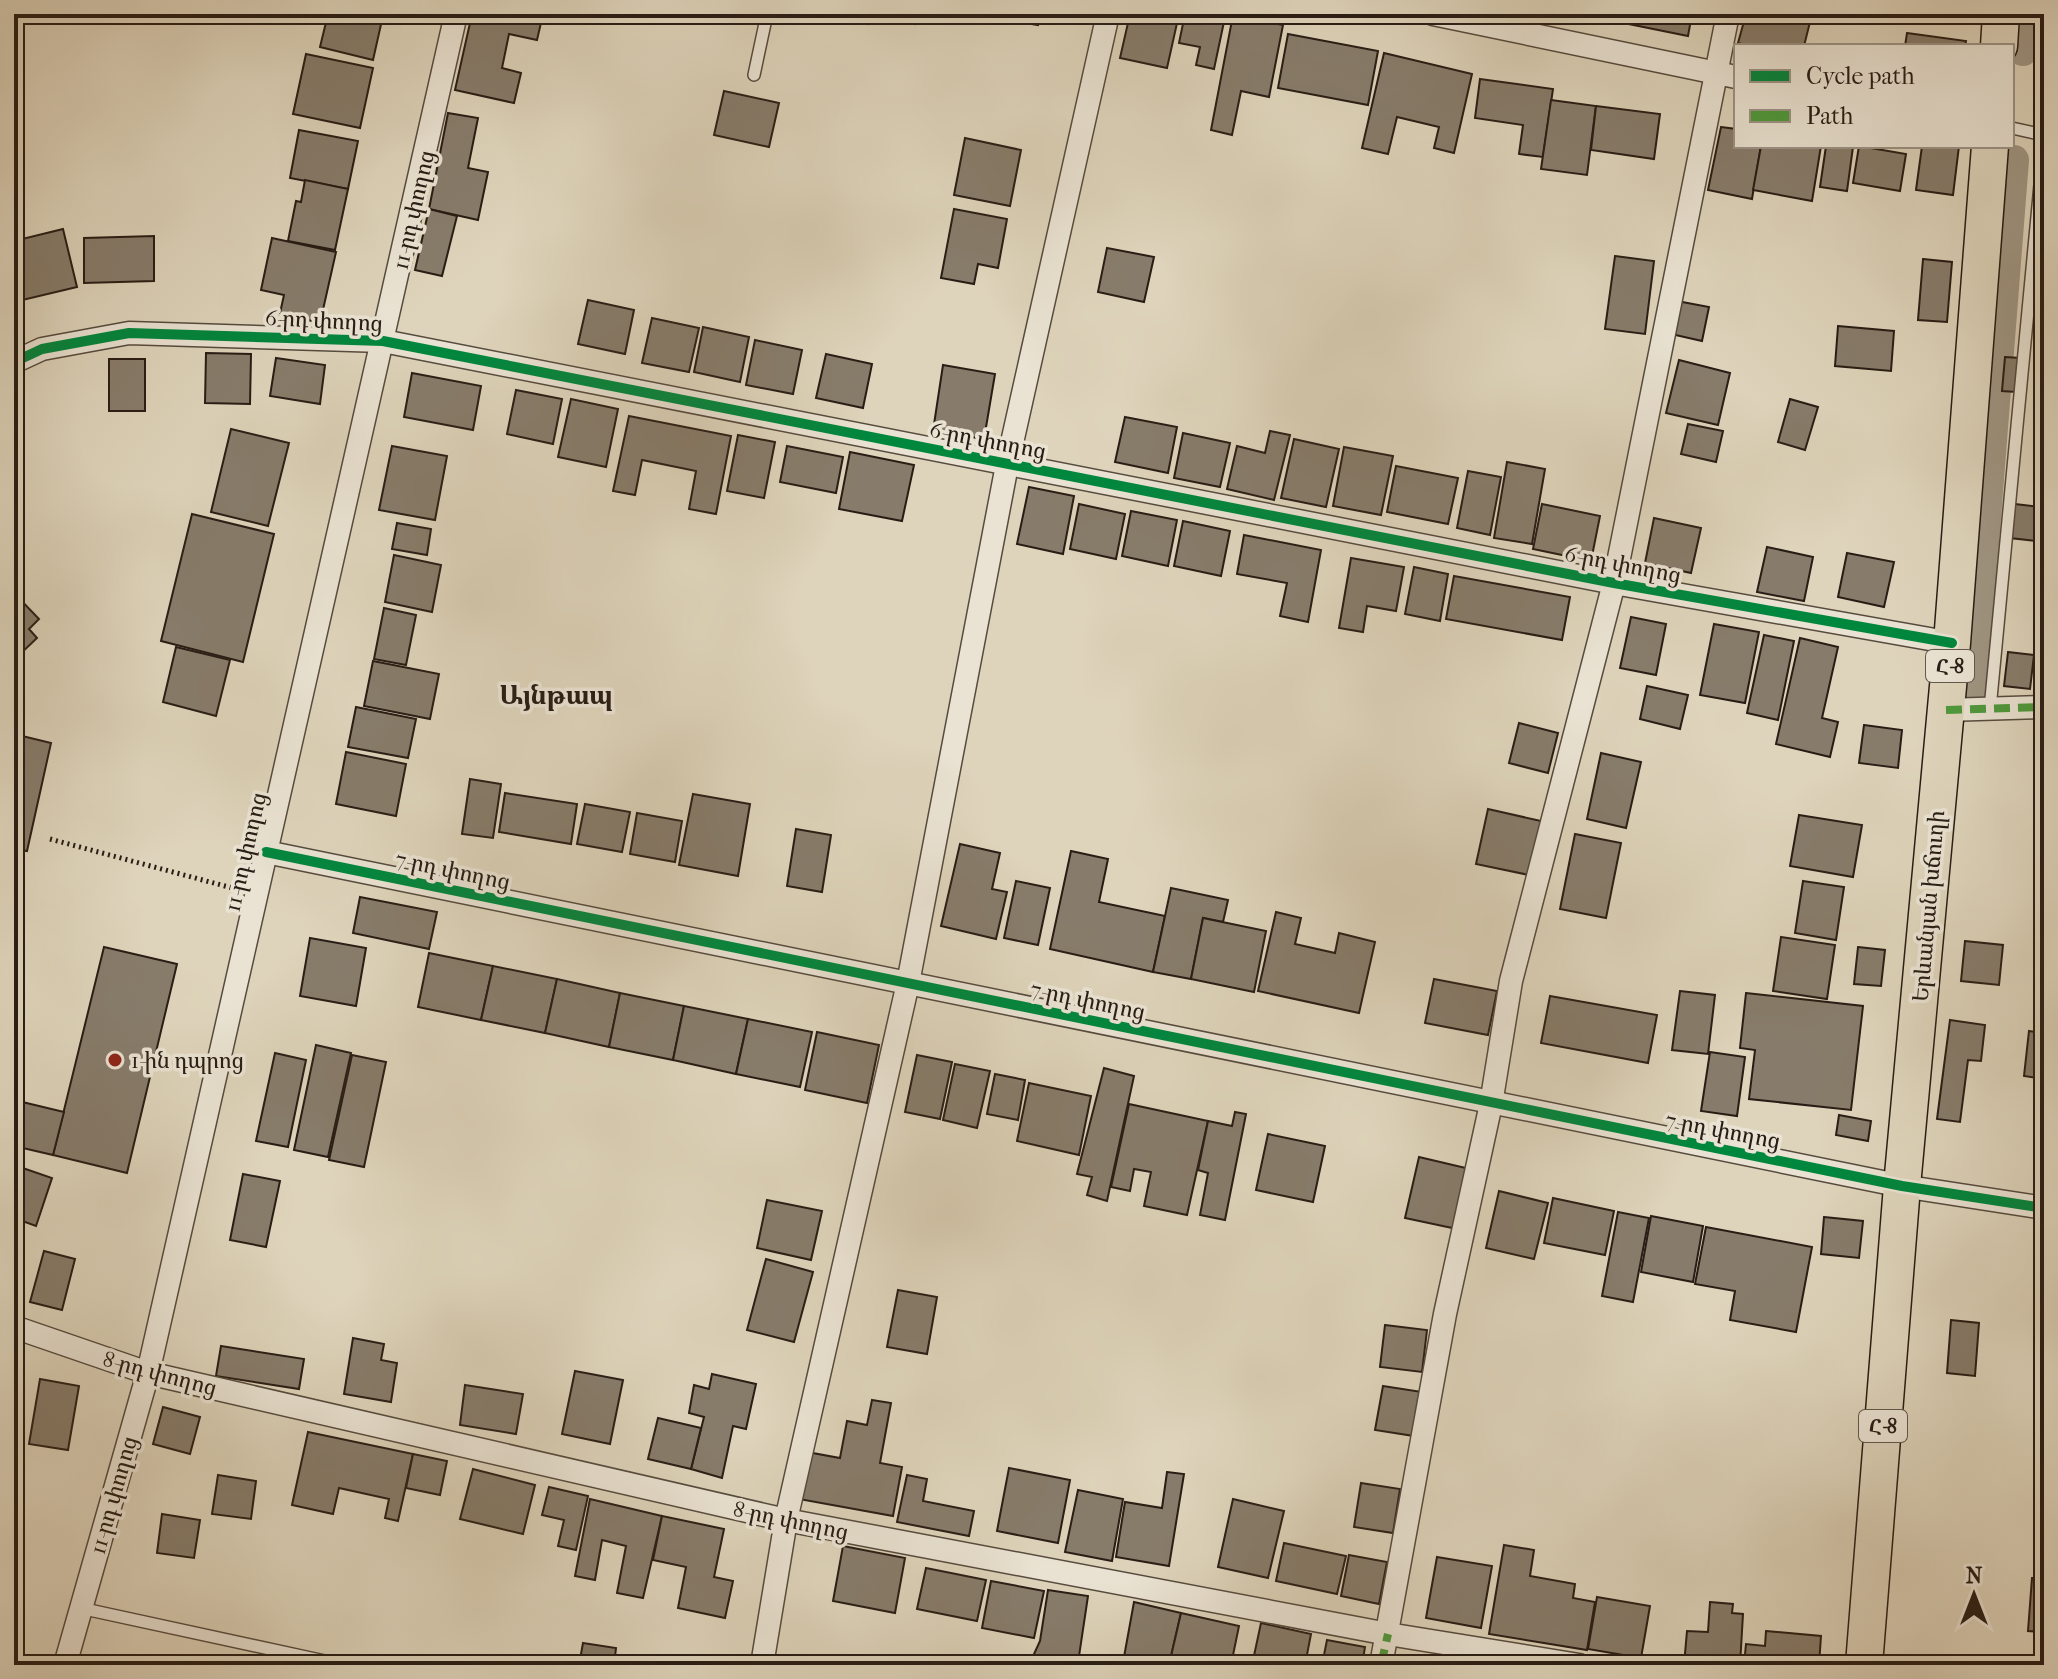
<svg xmlns="http://www.w3.org/2000/svg" width="2058" height="1679" font-family="'IM FELL French Canon','Noto Serif Armenian',serif">
	<rect width="100%" height="100%" fill="#ded4bb"/>
	<filter id="stains"><feTurbulence type="fractalNoise" baseFrequency=".0025" numOctaves="4"/><feColorMatrix values="0 0 0 0 .2 0 0 0 0 .09 0 0 0 0 .02 0 0 0 .5 -.17"/></filter>
	<radialGradient id="worn" r=".72"><stop offset=".6" stop-color="#630" stop-opacity="0"/><stop offset="1" stop-color="#630" stop-opacity=".3"/></radialGradient>
	<g fill="none" stroke-linecap="round" stroke-linejoin="round">
		<g stroke="#a09683" stroke-width="30">
			<path d="M2023,51L2026,14"/>
			<path d="M1972,696L2014,160"/>
		</g>
	</g>
	<g fill="#877c6b" stroke="#281d15" stroke-width="2">
		<path d="M328,14H354L382,20L373,60L320,47Z"/>
		<path d="M472,14H543L537,40L509,34L502,68L521,73L514,103L455,90Z"/>
		<path d="M810,14H870L868,24Z"/>
		<path d="M893,14H916L915,24L892,20Z"/>
		<path d="M970,14H1040L1038,25Z"/>
		<path d="M1130,14H1179L1167,68L1120,58Z"/>
		<path d="M1185,14H1210L1225,17L1214,69L1196,65L1200,47L1179,43Z"/>
		<path d="M1579,14H1692L1688,36Z"/>
		<path d="M1746,14H1812L1804,46H1749L1738,43Z"/>
		<path d="M1233,15L1283,25L1269,97L1241,91L1232,135L1211,130Z"/>
		<path d="M1907,33L1966,41L1965,46H1905Z"/>
		<path d="M1288,34L1378,51L1368,105L1278,88Z"/>
		<path d="M1384,53L1472,74L1454,153L1434,148L1439,127L1397,117L1388,154L1362,148Z"/>
		<path d="M306,54L373,68L360,128L293,114Z"/>
		<path d="M1480,79L1553,89L1543,157L1519,154L1523,125L1475,118Z"/>
		<path d="M724,91L779,103L769,147L714,135Z"/>
		<path d="M1551,100L1596,106L1587,175L1541,169Z"/>
		<path d="M1596,106L1660,114L1654,159L1591,150Z"/>
		<path d="M448,113L478,118L468,168L488,172L478,220L429,209Z"/>
		<path d="M1721,127L1736,129V146H1761L1752,199L1708,190Z"/>
		<path d="M299,130L358,141L348,189L290,178Z"/>
		<path d="M965,138L1021,150L1010,206L954,195Z"/>
		<path d="M1761,146H1821L1812,201L1753,190Z"/>
		<path d="M1826,146L1853,147L1847,191L1820,187Z"/>
		<path d="M1859,146L1906,154L1900,191L1853,183Z"/>
		<path d="M1922,146H1959L1953,195L1916,190Z"/>
		<path d="M305,180L348,189L335,250L288,241L296,201L301,202Z"/>
		<path d="M429,209L457,216L442,276L415,270Z"/>
		<path d="M954,209L1007,219L998,268L978,264L974,284L941,278Z"/>
		<path d="M63,229L77,287L14,302V241Z"/>
		<path d="M154,236V281L84,283V238Z"/>
		<path d="M272,238L336,252L320,323L280,313L284,295L261,290Z"/>
		<path d="M1107,248L1154,257L1144,302L1098,292Z"/>
		<path d="M1615,256L1654,261L1645,334L1605,329Z"/>
		<path d="M1923,259L1952,262L1947,322L1918,320Z"/>
		<path d="M588,300L634,310L625,354L578,344Z"/>
		<path d="M1677,301L1709,307L1702,341L1671,334Z"/>
		<path d="M652,318L699,328L689,372L642,363Z"/>
		<path d="M1838,326L1894,331L1891,371L1835,366Z"/>
		<path d="M703,327L749,337L740,382L694,372Z"/>
		<path d="M755,340L802,350L793,394L746,385Z"/>
		<path d="M206,353L251,354L250,404L205,403Z"/>
		<path d="M826,354L872,364L863,408L816,398Z"/>
		<path d="M2005,357L2020,358L2016,392L2002,391Z"/>
		<path d="M276,358L325,365L320,404L270,396Z"/>
		<rect x="109" y="359" width="36" height="52"/>
		<path d="M1679,360L1730,373L1718,425L1666,413Z"/>
		<path d="M943,365L995,374L984,439L933,431Z"/>
		<path d="M412,373L481,386L473,430L404,417Z"/>
		<path d="M516,390L562,399L553,444L507,434Z"/>
		<path d="M571,399L618,409L606,467L558,457Z"/>
		<path d="M1790,399L1818,407L1805,450L1778,442Z"/>
		<path d="M629,416L731,436L716,514L689,509L696,471L642,460L635,495L613,491Z"/>
		<path d="M1125,417L1177,427L1168,473L1115,462Z"/>
		<path d="M1688,424L1723,431L1716,462L1681,454Z"/>
		<path d="M231,429L289,443L268,526L211,512Z"/>
		<path d="M1270,431L1290,435L1274,500L1227,489L1237,446L1265,453Z"/>
		<path d="M1183,433L1230,443L1220,487L1174,478Z"/>
		<path d="M738,435L775,442L764,498L727,491Z"/>
		<path d="M1294,439L1339,449L1326,507L1281,498Z"/>
		<path d="M392,446L447,456L435,520L379,510Z"/>
		<path d="M787,446L843,457L836,493L780,482Z"/>
		<path d="M1344,447L1393,456L1381,515L1333,506Z"/>
		<path d="M850,452L914,465L902,521L839,509Z"/>
		<path d="M1507,462L1545,469L1532,544L1494,538Z"/>
		<path d="M1396,466L1458,478L1448,524L1387,512Z"/>
		<path d="M1468,471L1501,477L1490,535L1457,528Z"/>
		<path d="M1029,487L1074,496L1063,554L1017,544Z"/>
		<path d="M1079,504L1125,514L1116,559L1070,549Z"/>
		<path d="M1542,504L1600,516L1591,561L1533,549Z"/>
		<path d="M2015,504L2041,507L2036,541L2010,538Z"/>
		<path d="M1131,511L1177,520L1168,566L1122,556Z"/>
		<path d="M192,514L274,534L243,662L161,641Z"/>
		<path d="M1654,518L1701,528L1691,573L1645,563Z"/>
		<path d="M1183,521L1230,531L1221,576L1174,566Z"/>
		<path d="M397,523L431,529L427,555L392,549Z"/>
		<path d="M1244,535L1321,550L1308,622L1280,616L1287,583L1237,574Z"/>
		<path d="M1767,547L1813,557L1804,601L1757,592Z"/>
		<path d="M1847,553L1894,562L1884,607L1838,597Z"/>
		<path d="M394,555L441,565L432,612L385,602Z"/>
		<path d="M1351,558L1404,567L1396,611L1367,606L1363,632L1339,628Z"/>
		<path d="M1414,567L1448,574L1440,621L1405,614Z"/>
		<path d="M1454,576L1570,597L1562,640L1446,619Z"/>
		<path d="M14,593L39,619L29,629L37,638L14,660Z"/>
		<path d="M384,608L416,615L406,665L374,659Z"/>
		<path d="M1631,617L1666,624L1656,675L1620,668Z"/>
		<path d="M1714,624L1759,632L1745,703L1700,695Z"/>
		<path d="M1764,635L1794,641L1778,720L1747,713Z"/>
		<path d="M1800,638L1838,647L1822,718L1838,722L1830,757L1776,744Z"/>
		<path d="M176,647L230,660L216,716L163,702Z"/>
		<path d="M2008,652L2034,655L2030,689L2004,686Z"/>
		<path d="M373,661L439,674L430,719L364,706Z"/>
		<path d="M1647,686L1688,695L1680,729L1640,719Z"/>
		<path d="M356,707L416,719L408,758L348,747Z"/>
		<path d="M1519,723L1558,733L1548,773L1509,763Z"/>
		<path d="M1864,725L1902,730L1898,768L1859,763Z"/>
		<path d="M14,734L51,743L27,851L14,849Z"/>
		<path d="M346,752L406,764L396,816L336,804Z"/>
		<path d="M1601,753L1641,762L1626,828L1587,819Z"/>
		<path d="M470,779L501,784L493,838L462,834Z"/>
		<path d="M505,793L577,804L571,844L499,832Z"/>
		<path d="M693,794L750,804L738,876L679,865Z"/>
		<path d="M585,804L630,812L622,852L577,844Z"/>
		<path d="M1488,809L1541,821L1529,875L1476,864Z"/>
		<path d="M637,813L682,821L675,862L630,854Z"/>
		<path d="M1799,815L1862,825L1853,877L1790,866Z"/>
		<path d="M796,829L831,835L822,892L787,886Z"/>
		<path d="M1575,834L1621,843L1606,918L1560,909Z"/>
		<path d="M960,844L1000,853L992,889L1007,892L996,939L941,926Z"/>
		<path d="M1071,851L1108,859L1099,902L1165,916L1153,972L1050,949Z"/>
		<path d="M1016,881L1050,888L1038,945L1004,938Z"/>
		<path d="M1803,881L1844,887L1836,940L1795,933Z"/>
		<path d="M1171,888L1228,900L1223,922L1203,918L1191,979L1153,972Z"/>
		<path d="M360,897L437,912L429,949L353,933Z"/>
		<path d="M1276,912L1301,918L1295,944L1335,953L1339,933L1375,942L1359,1013L1258,991Z"/>
		<path d="M1203,918L1266,931L1254,992L1191,979Z"/>
		<path d="M1781,937L1835,945L1827,999L1773,991Z"/>
		<path d="M310,938L366,948L356,1006L300,996Z"/>
		<path d="M1965,941L2003,945L1999,985L1961,981Z"/>
		<path d="M104,947L177,964L127,1173L53,1155Z"/>
		<path d="M1858,947L1885,950L1881,986L1854,984Z"/>
		<path d="M429,953L493,966L481,1020L418,1007Z"/>
		<path d="M493,966L557,979L545,1033L481,1020Z"/>
		<path d="M557,979L620,993L609,1047L545,1033Z"/>
		<path d="M1434,979L1497,991L1488,1035L1425,1023Z"/>
		<path d="M1680,991L1715,995L1708,1054L1672,1050Z"/>
		<path d="M620,993L684,1006L673,1060L609,1047Z"/>
		<path d="M1746,993L1863,1006L1851,1110L1749,1099L1755,1050L1740,1048Z"/>
		<path d="M1550,996L1657,1015L1648,1063L1541,1043Z"/>
		<path d="M684,1006L748,1019L736,1074L673,1060Z"/>
		<path d="M748,1019L812,1032L800,1087L736,1074Z"/>
		<path d="M1950,1020L1985,1025L1981,1061L1968,1060L1960,1122L1937,1119Z"/>
		<path d="M2029,1031L2044,1033V1079L2024,1076Z"/>
		<path d="M817,1032L879,1045L867,1103L805,1090Z"/>
		<path d="M316,1045L351,1053L328,1157L294,1150Z"/>
		<path d="M1710,1052L1745,1057L1737,1116L1701,1111Z"/>
		<path d="M275,1053L306,1060L288,1147L256,1141Z"/>
		<path d="M352,1055L386,1062L364,1167L329,1160Z"/>
		<path d="M917,1055L952,1062L940,1119L905,1112Z"/>
		<path d="M955,1064L990,1071L977,1128L943,1120Z"/>
		<path d="M1104,1068L1134,1076L1107,1201L1087,1195L1092,1177L1077,1174Z"/>
		<path d="M995,1074L1025,1080L1018,1120L987,1114Z"/>
		<path d="M1029,1083L1091,1096L1079,1155L1017,1141Z"/>
		<path d="M14,1100L64,1112L53,1155L14,1146Z"/>
		<path d="M1129,1104L1208,1121L1187,1215L1144,1206L1151,1172L1134,1169L1130,1191L1111,1187Z"/>
		<path d="M1235,1112L1246,1114L1225,1220L1200,1215L1208,1173L1198,1170L1208,1121L1232,1126Z"/>
		<path d="M1839,1115L1871,1121L1868,1141L1836,1135Z"/>
		<path d="M1268,1134L1325,1146L1313,1202L1256,1190Z"/>
		<path d="M1419,1157L1470,1169L1457,1229L1405,1218Z"/>
		<path d="M14,1165L52,1178L36,1226L14,1218Z"/>
		<path d="M243,1174L280,1181L266,1247L230,1240Z"/>
		<path d="M1499,1191L1548,1203L1534,1259L1486,1248Z"/>
		<path d="M1553,1198L1614,1211L1605,1255L1544,1243Z"/>
		<path d="M767,1200L822,1211L811,1260L757,1248Z"/>
		<path d="M1618,1212L1649,1218L1633,1302L1602,1296Z"/>
		<path d="M1651,1216L1703,1226L1693,1282L1641,1272Z"/>
		<path d="M1824,1217L1863,1221L1859,1258L1821,1254Z"/>
		<path d="M1706,1227L1812,1247L1796,1332L1730,1320L1735,1291L1695,1284Z"/>
		<path d="M44,1251L75,1259L62,1310L30,1302Z"/>
		<path d="M766,1259L813,1272L794,1342L747,1330Z"/>
		<path d="M898,1290L937,1297L927,1354L887,1347Z"/>
		<path d="M1951,1320L1979,1323L1975,1376L1947,1373Z"/>
		<path d="M1385,1325L1427,1330L1422,1372L1380,1367Z"/>
		<path d="M353,1338L384,1344L381,1360L397,1363L391,1402L344,1394Z"/>
		<path d="M221,1346L304,1359L299,1389L216,1376Z"/>
		<path d="M575,1371L623,1380L610,1444L562,1434Z"/>
		<path d="M712,1374L756,1384L746,1429L733,1426L722,1478L691,1469L704,1417L689,1413L694,1385L709,1389Z"/>
		<path d="M40,1379L79,1386L68,1450L29,1444Z"/>
		<path d="M465,1385L523,1394L516,1434L460,1425Z"/>
		<path d="M1383,1386L1422,1392L1414,1436L1375,1430Z"/>
		<path d="M872,1400L891,1403L880,1463L902,1467L893,1516L799,1499L807,1452L840,1458L847,1421L867,1425Z"/>
		<path d="M163,1407L200,1417L190,1454L153,1444Z"/>
		<path d="M2044,1415V1477L2036,1476Z"/>
		<path d="M658,1418L701,1428L691,1469L648,1459Z"/>
		<path d="M308,1432L413,1454L398,1521L385,1518L389,1499L339,1488L333,1514L292,1505Z"/>
		<path d="M413,1454L447,1461L440,1495L406,1488Z"/>
		<path d="M1009,1468L1070,1480L1058,1543L997,1531Z"/>
		<path d="M473,1469L535,1485L523,1534L460,1519Z"/>
		<path d="M1167,1472L1184,1474L1169,1566L1116,1557L1125,1502L1162,1508Z"/>
		<path d="M218,1475L256,1481L251,1519L212,1514Z"/>
		<path d="M907,1475L927,1479L923,1501L974,1511L969,1536L897,1522Z"/>
		<path d="M1361,1483L1400,1489L1393,1533L1354,1527Z"/>
		<path d="M549,1487L588,1496L576,1550L558,1546L564,1520L542,1515Z"/>
		<path d="M1078,1490L1123,1499L1112,1561L1065,1552Z"/>
		<path d="M590,1499L662,1516L643,1598L617,1593L626,1546L602,1540L595,1580L575,1576Z"/>
		<path d="M1233,1499L1284,1511L1268,1578L1218,1567Z"/>
		<path d="M162,1514L200,1520L194,1558L157,1553Z"/>
		<path d="M662,1516L724,1529L714,1577L733,1581L725,1618L678,1608L686,1567L653,1560Z"/>
		<path d="M1284,1543L1346,1556L1337,1594L1276,1581Z"/>
		<path d="M1504,1545L1534,1550L1530,1576L1575,1584L1573,1598L1595,1602L1587,1650L1489,1634Z"/>
		<path d="M843,1546L905,1558L895,1613L833,1601Z"/>
		<path d="M1349,1555L1387,1562L1379,1604L1341,1596Z"/>
		<path d="M1437,1557L1492,1566L1481,1628L1426,1618Z"/>
		<path d="M926,1568L986,1580L977,1621L917,1609Z"/>
		<path d="M2032,1578H2044V1632L2028,1631Z"/>
		<path d="M991,1581L1044,1591L1034,1638L982,1628Z"/>
		<path d="M1048,1590L1088,1596L1078,1663L1054,1660L1052,1665H1029L1040,1641Z"/>
		<path d="M1597,1597L1650,1606L1641,1658L1588,1649Z"/>
		<path d="M1134,1602L1181,1613L1169,1665H1139V1660L1124,1657Z"/>
		<path d="M1710,1602L1733,1604L1732,1613L1743,1614L1740,1665H1684L1687,1631L1708,1632Z"/>
		<path d="M1181,1613L1239,1626L1231,1665H1169Z"/>
		<path d="M1261,1623L1311,1634L1305,1665H1252Z"/>
		<path d="M1766,1631L1821,1636L1819,1665H1744L1746,1644L1765,1646Z"/>
		<path d="M1327,1640L1365,1647L1362,1665H1322Z"/>
		<path d="M583,1643L616,1648L614,1665H579Z"/>
		<path d="M2029,1657L2044,1658V1665H2028Z"/>
	</g>
	<g fill="none" stroke-linecap="round" stroke-linejoin="round">
		<defs>
			<g id="service">
				<path d="M754,75L767,14"/>
				<path d="M2012,128L2044,135"/>
				<path d="M1990,709L2044,143"/>
				<path d="M80,1608L343,1665"/>
			</g>
			<g id="minor">
				<path d="M1433,14L1736,77"/>
				<path d="M14,362L42,349L129,333L383,341L1614,583L1952,643"/>
				<path d="M1946,710L2044,707"/>
				<path d="M266,852L1902,1186L2044,1208"/>
				<path d="M14,1327L148,1373L786,1520L1388,1634L1579,1665"/>
				<path d="M65,1665L148,1373L456,14"/>
				<path d="M762,1665L786,1520L908,983L1007,465L1108,14"/>
				<path d="M1381,1665L1445,1314L1491,1104L1511,981L1614,583L1728,14"/>
			</g>
			<g id="primary">
				<path d="M1999,46L2001,14"/>
				<path d="M1864,1665L1902,1186L1952,643L1990,146"/>
			</g>
		</defs>
		<use href="#service" stroke="#564b3e" stroke-width="14"/>
		<use href="#minor" stroke="#564b3e" stroke-width="25"/>
		<use href="#primary" stroke="#281d15" stroke-width="39"/>
		<path stroke="#281d15" stroke-width="5" stroke-dasharray="2 4" stroke-linecap="butt" d="M50,839L236,889"/>
		<use href="#service" stroke="#eae3d3" stroke-width="11"/>
		<use href="#minor" stroke="#eae3d3" stroke-width="22"/>
		<use href="#primary" stroke="#ded4bb" stroke-width="36"/>
		<g stroke="#4e9a3d" stroke-width="8" stroke-dasharray="16 8" stroke-linecap="butt">
			<path d="M1946,710L2044,707"/>
			<path d="M1381,1665L1388,1634"/>
		</g>
		<defs>
			<g id="cycleway">
				<path d="M14,362L42,349L129,333L383,341L1614,583L1952,643"/>
				<path d="M266,852L1902,1186L2044,1208"/>
			</g>
		</defs>
		<use href="#cycleway" stroke="#eae3d3" stroke-width="15"/>
		<use href="#cycleway" stroke="#00873e" stroke-width="10"/>
	</g>
	<circle fill="#8f2418" stroke="#eae3d3" stroke-width="3" cx="115" cy="1060" r="8"/>
	<g text-anchor="middle" stroke-width="7" stroke-linejoin="round" paint-order="stroke">
		<g fill="#eae3d3" stroke="#62584e" stroke-width="2">
			<rect x="1926" y="650" width="48" height="32" rx="6"/>
			<rect x="1859" y="1410" width="48" height="32" rx="6"/>
		</g>
		<g font-size="20" font-weight="bold" fill="#281d15">
			<text x="1950" y="673">Հ-8</text>
			<text x="1883" y="1433">Հ-8</text>
		</g>
		<g font-size="22" fill="#281d15" stroke="#eae3d3">
			<text transform="translate(413 210) rotate(-77)" y="8">11-րդ փողոց</text>
			<text transform="translate(324 320) rotate(3)" y="8">6-րդ փողոց</text>
			<text transform="translate(988 440) rotate(11)" y="8">6-րդ փողոց</text>
			<text transform="translate(1623 564) rotate(11)" y="8">6-րդ փողոց</text>
			<text transform="translate(245 852) rotate(-77)" y="8">11-րդ փողոց</text>
			<text transform="translate(453 870) rotate(12)" y="8">7-րդ փողոց</text>
			<text transform="translate(1928 906) rotate(-85)" y="8">Երևանյան խճուղի</text>
			<text transform="translate(1088 1000) rotate(12)" y="8">7-րդ փողոց</text>
			<text transform="translate(1723 1130) rotate(11)" y="8">7-րդ փողոց</text>
			<text transform="translate(160 1373) rotate(15)" y="8">8-րդ փողոց</text>
			<text transform="translate(113 1495) rotate(-74)" y="8">11-րդ փողոց</text>
			<text transform="translate(791 1520) rotate(12)" y="8">8-րդ փողոց</text>
		</g>
		<g font-size="22" fill="#281d15" stroke="#eae3d3" text-anchor="start">
			<text x="131" y="1068">1-ին դպրոց</text>
		</g>
		<g font-size="26" font-weight="bold" fill="#281d15" stroke="#eae3d3">
			<text x="556" y="704">Այնթապ</text>
		</g>
	</g>
	<rect width="2058" height="1679" fill="none" stroke="#ded4bb" stroke-width="48"/>
	<rect x="16" y="16" width="2026" height="1647" fill="none" stroke="#281d15" stroke-width="4"/>
	<rect x="24" y="24" width="2010" height="1631" fill="none" stroke="#281d15" stroke-width="2"/>
	<rect x="1734" y="44" width="280" height="104" fill="#eae3d3" stroke="#9c9487" stroke-width="2"/>
	<rect x="1750" y="70" width="40" height="12" fill="#00873e" stroke="#9c9487" stroke-width="2"/>
	<text x="1806" y="84" font-size="24" fill="#281d15">Cycle path</text>
	<rect x="1750" y="110" width="40" height="12" fill="#4e9a3d" stroke="#9c9487" stroke-width="2"/>
	<text x="1806" y="124" font-size="24" fill="#281d15">Path</text>
	<g transform="translate(1974 1595)" stroke="#eae3d3" stroke-width="6" paint-order="stroke">
	<path d="M0-6L14 30L0 20L-14 30Z" fill="#281d15"/>
	<text y="-12" font-size="22" font-weight="bold" text-anchor="middle" fill="#281d15">N</text>
	</g>
	<rect width="100%" height="100%" filter="url(#stains)"/>
	<rect width="100%" height="100%" fill="url(#worn)"/>
</svg>
